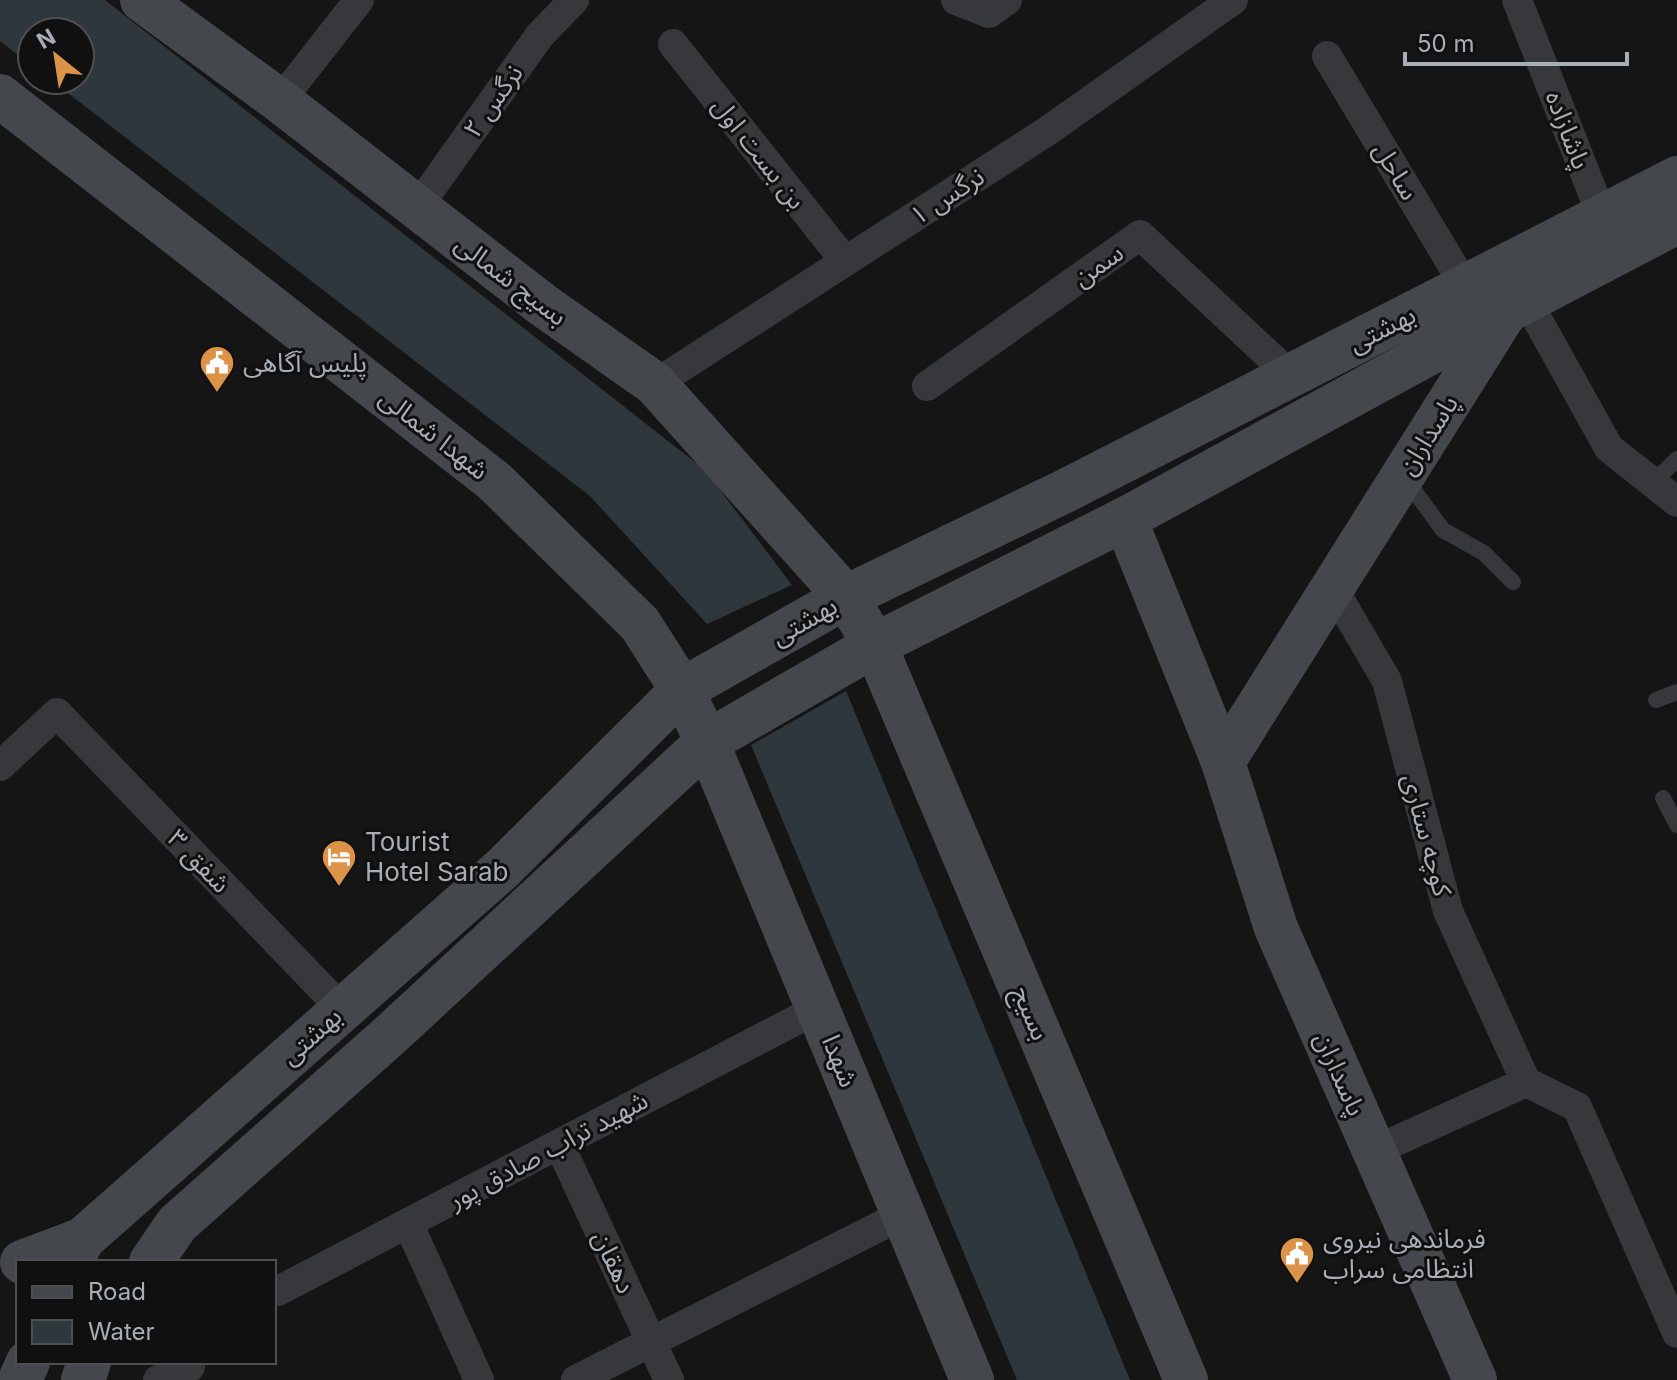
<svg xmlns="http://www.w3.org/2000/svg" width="1677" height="1380" font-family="Inter,'Noto Sans Arabic',sans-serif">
	<rect width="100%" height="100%" fill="#151516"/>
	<g fill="#2e373b">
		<path d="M0,0H105L705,470L792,585L707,624L590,496L51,80H80V32H32V66L0,41Z"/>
		<path d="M846,691L1130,1380H1017L751,745Z"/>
	</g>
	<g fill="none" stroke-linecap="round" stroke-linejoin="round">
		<g stroke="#36383b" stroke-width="16">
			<path d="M1404,477L1443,530L1484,553L1513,582"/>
			<path d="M1653,483L1677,459"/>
			<path d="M1656,700L1677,692"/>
			<path d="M1663,798L1677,825"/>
		</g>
		<g stroke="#36383b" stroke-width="30">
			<path d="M956,0L989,13L1007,0"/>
			<path d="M1517,0L1602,216"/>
			<path d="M673,44L845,261"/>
			<path d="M1327,56L1465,286"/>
			<path d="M280,101L359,0"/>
			<path d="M417,208L540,35L574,0"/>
			<path d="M1527,301L1609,448L1677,502"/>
			<path d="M655,384L1046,132L1233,0"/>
			<path d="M927,386L1140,235L1291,376"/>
			<path d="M1332,587L1387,681L1448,911L1526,1082"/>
			<path d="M0,766L57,713L341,1008"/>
			<path d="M559,1144L669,1380"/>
			<path d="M1374,1151L1526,1082L1577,1107L1677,1333"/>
			<path d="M408,1223L479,1380"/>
			<path d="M278,1291L819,1008"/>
			<path d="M158,1380L190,1367"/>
			<path d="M576,1380L904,1214"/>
		</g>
		<g stroke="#44474b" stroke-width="44">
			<path d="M142,0L280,101L543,305L655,384L846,597L875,645L1186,1380"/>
			<path d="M0,96L494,481L640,624L682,690L707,742L972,1380"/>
			<path d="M1125,519L1223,762"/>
			<path d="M22,1262L83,1239"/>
			<path d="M71,1262L83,1239L503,868L682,690L846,597L1065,491L1677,178"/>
			<path d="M151,1262L177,1224L389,1036L707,742L875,645L1125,519L1505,312L1677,222"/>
			<path d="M20,1380L28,1362"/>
			<path d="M83,1380L89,1362"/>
			<path d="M1475,1380L1276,928L1223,762L1505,313"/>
		</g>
	</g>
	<defs>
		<symbol id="civic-pin" viewBox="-11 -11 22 30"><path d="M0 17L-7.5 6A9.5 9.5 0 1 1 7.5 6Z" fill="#dc9347" stroke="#101011"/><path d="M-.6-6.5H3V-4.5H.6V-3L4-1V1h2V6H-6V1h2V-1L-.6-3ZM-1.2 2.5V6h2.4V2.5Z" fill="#fff"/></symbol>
		<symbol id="hotel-pin" viewBox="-11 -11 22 30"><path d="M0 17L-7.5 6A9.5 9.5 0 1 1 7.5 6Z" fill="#dc9347" stroke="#101011"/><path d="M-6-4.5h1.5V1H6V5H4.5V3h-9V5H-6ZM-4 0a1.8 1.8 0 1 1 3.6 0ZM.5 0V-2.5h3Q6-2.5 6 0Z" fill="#fff"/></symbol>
	</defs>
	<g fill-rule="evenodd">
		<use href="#civic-pin" x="197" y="343" width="40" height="54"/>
		<use href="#hotel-pin" x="319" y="837" width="40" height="54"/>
		<use href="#civic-pin" x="1277" y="1234" width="40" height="54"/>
	</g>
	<g text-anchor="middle" stroke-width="6" stroke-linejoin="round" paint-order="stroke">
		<g font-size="26" fill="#a8aeb5" stroke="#101011">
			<text transform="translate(493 101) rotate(-55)" y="9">نرگس ۲</text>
			<text transform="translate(1568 130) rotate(69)" y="9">پاشازاده</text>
			<text transform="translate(759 153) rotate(52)" y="9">بن بست اول</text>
			<text transform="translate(1396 171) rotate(59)" y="9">ساحل</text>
			<text transform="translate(947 196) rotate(-33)" y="9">نرگس ۱</text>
			<text transform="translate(1098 265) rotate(-35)" y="9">سمن</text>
			<text transform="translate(511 280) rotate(37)" y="9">بسیج شمالی</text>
			<text transform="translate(1382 329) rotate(-27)" y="9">بهشتی</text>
			<text transform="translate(434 434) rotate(38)" y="9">شهدا شمالی</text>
			<text transform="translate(1428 435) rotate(-58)" y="9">پاسداران</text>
			<text transform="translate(804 621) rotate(-30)" y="9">بهشتی</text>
			<text transform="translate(1427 835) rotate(75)" y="9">کوچه ستاری</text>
			<text transform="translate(199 861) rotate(46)" y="9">شفق ۳</text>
			<text transform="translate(1031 1013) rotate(67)" y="9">بسیج</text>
			<text transform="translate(311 1036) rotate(-42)" y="9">بهشتی</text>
			<text transform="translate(840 1061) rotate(68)" y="9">شهدا</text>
			<text transform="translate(1340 1074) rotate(66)" y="9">پاسداران</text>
			<text transform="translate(548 1150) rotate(-28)" y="9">شهید تراب صادق پور</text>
			<text transform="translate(614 1262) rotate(65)" y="9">دهقان</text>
		</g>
		<g font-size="26" fill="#a8aeb5" stroke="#101011" text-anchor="start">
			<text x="243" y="372">پلیس آگاهی</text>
			<text x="365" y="851">Tourist<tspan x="365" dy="30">Hotel Sarab</tspan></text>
			<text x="1323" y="1248">فرماندهی نیروی<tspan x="1323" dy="30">انتظامی سراب</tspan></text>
		</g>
	</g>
	<rect x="16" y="1260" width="260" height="104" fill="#101011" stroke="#4d4f53" stroke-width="2"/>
	<rect x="32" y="1286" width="40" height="12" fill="#44474b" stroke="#4d4f53" stroke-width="2"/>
	<text x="88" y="1300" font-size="24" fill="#a8aeb5">Road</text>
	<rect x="32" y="1320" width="40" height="24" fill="#2e373b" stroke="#4d4f53" stroke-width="2"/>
	<text x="88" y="1340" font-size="24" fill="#a8aeb5">Water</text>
	<g transform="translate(56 56) rotate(330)"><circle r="38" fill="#101011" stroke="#4d4f53" stroke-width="2"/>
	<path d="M0-6L14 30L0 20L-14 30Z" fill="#dc9347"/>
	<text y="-12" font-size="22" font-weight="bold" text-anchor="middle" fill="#a8aeb5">N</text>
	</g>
	<path d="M1405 52v12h222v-12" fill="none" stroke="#a8aeb5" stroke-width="4"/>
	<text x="1417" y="52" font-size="24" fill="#a8aeb5" stroke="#101011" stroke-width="6" paint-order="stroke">50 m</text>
</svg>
